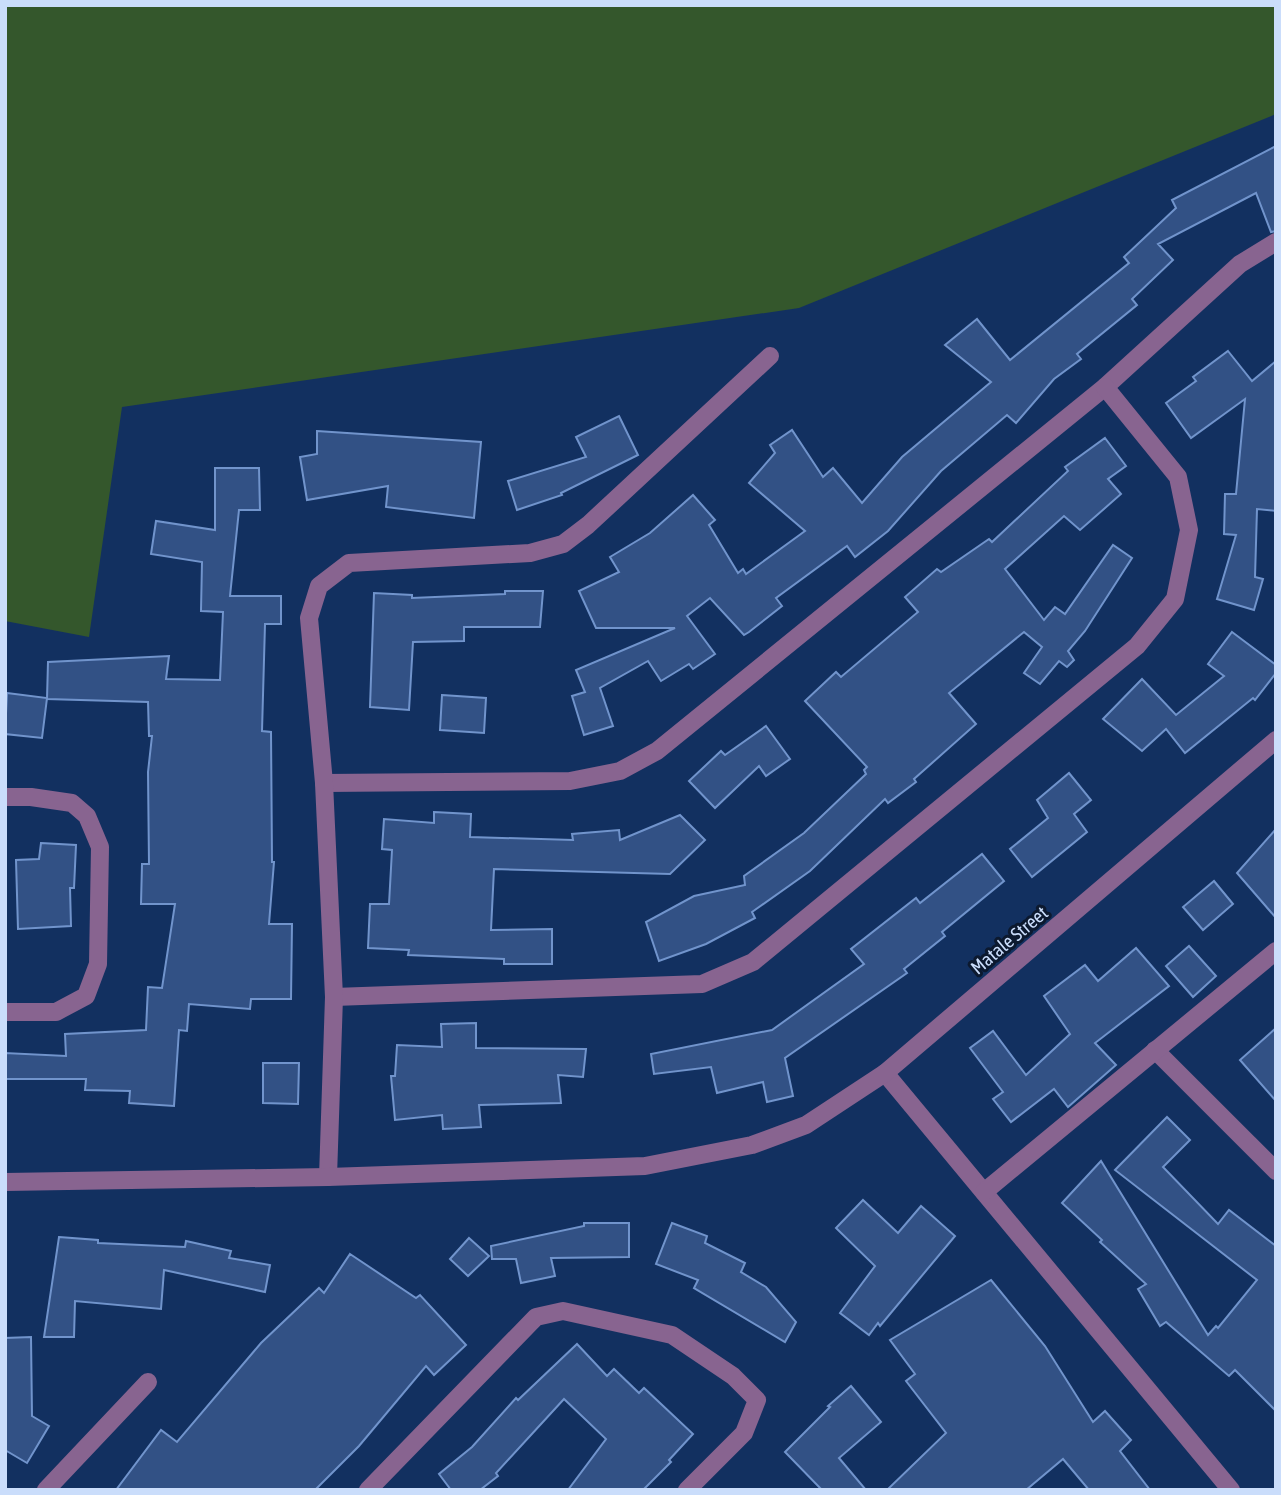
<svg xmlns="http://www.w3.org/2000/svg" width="1281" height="1495" font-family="'Asap Condensed',sans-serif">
	<rect width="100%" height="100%" fill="#123060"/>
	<path fill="#34572c" d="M5,5H1276V114L799,308L122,407L89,637L5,621Z"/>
	<g fill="#325185" stroke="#7194cc" stroke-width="2">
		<path d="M1276,146V231L1271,232L1256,193L1158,244L1173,260L1132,299L1137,305L1077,354L1081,359L1054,379L1016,423L1007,415L941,471L888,531L855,557L847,546L776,598L782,606L749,632L744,635L710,598L687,616L715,654L693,669L689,664L661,681L648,661L600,688L613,726L584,735L572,696L585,692L576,670L675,628H596L579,591L619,572L610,557L650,533L693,495L715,520L709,525L738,573L743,569L746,574L805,531L749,483L775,453L770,445L792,430L823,477L833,468L862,503L902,457L991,382L945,345L977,319L1010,360L1129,263L1124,257L1176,208L1172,200Z"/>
		<path d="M1228,351L1252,381L1276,361V511L1257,509L1255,577L1263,579L1254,610L1217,599L1236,535L1224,534L1225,494H1236L1245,399L1191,438L1166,403L1196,381L1193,377Z"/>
		<path d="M619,416L638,455L561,493L562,495L517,510L508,481L586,457L576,437Z"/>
		<path d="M317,431L481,442L474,518L386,507L388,486L307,500L300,457L317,454Z"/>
		<path d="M1105,438L1126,466L1108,479L1121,494L1080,530L1064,516L1005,569L1044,620L1055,607L1065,614L1113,545L1132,558L1085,631L1068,651L1074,660L1067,667L1059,661L1040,684L1024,673L1042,647L1024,632L949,693L976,724L914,779L916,782L888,803L885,799L810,871L752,912L755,918L706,944L659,961L646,922L694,896L745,885L744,876L804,833L866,774L864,770L867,767L805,701L836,672L841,677L918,612L905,597L937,569L941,572L989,539L992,542L1068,471L1065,467Z"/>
		<path d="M215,468H259L260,510H239L230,596H281V624H265L262,731L271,732L272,862H274L269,924H292L291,999H251L250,1009L189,1004L187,1031L179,1030L174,1106L129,1103L130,1091L85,1090L86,1079H5V1053L66,1056L65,1034L146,1030L148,987L162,988L175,904H141L142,864H149L148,772L152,736H149L148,702L47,699L48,662L169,656L166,679L220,680L223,612L201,611L202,562L151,554L156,521L215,530Z"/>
		<path d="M505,591H543L540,627H464V641L413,642L409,710L370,707L374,593L412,595V598L505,594Z"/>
		<path d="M1232,632L1276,665V673L1255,700L1253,698L1185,753L1166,729L1142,751L1103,719L1142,679L1176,715L1224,676L1208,664Z"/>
		<path d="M7,693L47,698L42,738L5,734Z"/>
		<path d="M442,695L486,698L484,733L440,730Z"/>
		<path d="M766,726L790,759L766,776L759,766L715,808L689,781L721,751L725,755Z"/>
		<path d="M1069,773L1091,800L1074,814L1087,832L1032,877L1010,849L1048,818L1037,800Z"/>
		<path d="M434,812L471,814L470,837L573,840L572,834L619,830L620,840L680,815L705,840L670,874L494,869L491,930L552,929V964H504V959L408,955L409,950L368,948L370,904H389L392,850L382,849L384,819L434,823Z"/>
		<path d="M1276,829V918L1237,873Z"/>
		<path d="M41,843L76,845L74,888H70L71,926L18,929L16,860L39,859Z"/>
		<path d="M982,854L1004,881L942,932L945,936L904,969L907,973L785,1058L793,1096L767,1102L763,1082L717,1093L711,1067L654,1074L651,1054L772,1030L864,964L851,949L916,898L920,903Z"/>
		<path d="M1214,881L1233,904L1203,930L1183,907Z"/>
		<path d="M1189,946L1216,976L1193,997L1166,966Z"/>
		<path d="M1136,948L1169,986L1095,1043L1116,1065L1068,1107L1054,1089L1011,1122L993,1099L1003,1092L970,1048L993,1031L1026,1075L1070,1034L1044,996L1085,965L1098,981Z"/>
		<path d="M476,1023V1048L586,1049L583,1077L558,1075L561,1103L479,1105L481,1127L443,1129L442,1115L395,1120L391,1076H395L397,1045L442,1047L441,1024Z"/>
		<path d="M1276,1028V1101L1240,1060Z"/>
		<path d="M263,1063H299L298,1104L263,1103Z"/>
		<path d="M1167,1117L1190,1140L1163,1167L1218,1224L1229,1210L1276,1246V1411L1235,1370L1229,1376L1166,1322L1160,1326L1138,1289L1146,1284L1100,1242L1102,1240L1062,1203L1101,1161L1208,1335L1216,1326L1218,1328L1257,1280L1115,1170Z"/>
		<path d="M863,1200L898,1233L921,1206L955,1236L880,1326L878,1323L869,1335L840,1313L875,1266L836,1228Z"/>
		<path d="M584,1223H629V1257L551,1258L555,1276L521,1283L516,1259H492L491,1246L584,1226Z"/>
		<path d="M672,1223L707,1236L705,1243L745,1263L741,1272L766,1287L796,1322L785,1342L694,1288L698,1280L656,1264Z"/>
		<path d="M59,1237L98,1240V1243L185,1247L186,1241L231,1251L229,1258L270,1265L265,1292L164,1270L161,1309L75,1301L74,1337H44Z"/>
		<path d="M469,1238L489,1256L468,1276L450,1259Z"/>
		<path d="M350,1254L416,1298L420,1295L466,1345L434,1375L426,1366L359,1446L315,1490H116L161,1430L177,1442L261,1343L319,1288L324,1293Z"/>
		<path d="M991,1280L1045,1346L1093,1422L1105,1411L1131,1440L1120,1451L1150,1490H1089L1063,1459L1026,1490H887L946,1433L906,1381L915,1374L890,1340Z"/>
		<path d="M31,1337L32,1416L49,1426L27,1463L5,1450V1338Z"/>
		<path d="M577,1344L607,1376L614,1369L639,1393L644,1388L693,1434L669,1460L671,1462L643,1490H568L606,1439L564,1399L496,1473L498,1476L480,1490H451L439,1474L472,1447L516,1398L518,1400Z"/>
		<path d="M851,1386L881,1422L839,1458L866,1490H822L785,1452L830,1407L828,1406Z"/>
	</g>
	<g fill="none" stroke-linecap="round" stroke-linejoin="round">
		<g stroke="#886490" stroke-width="18">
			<path d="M324,783L570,781L620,771L657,751L1105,387L1240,264L1276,242"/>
			<path d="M5,797H31L72,803L87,816L100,847L98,964L86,996L56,1012H5"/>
			<path d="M334,997L702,984L753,962L1137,646L1175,599L1189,530L1178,477L1105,387"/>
			<path d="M1155,1050L1276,1171"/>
			<path d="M885,1073L1231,1490"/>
			<path d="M328,1177L334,997L324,783L309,618L319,586L349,563L530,553L563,544L588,525L770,356"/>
			<path d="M5,1182L328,1177L645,1166L752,1145L806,1125L885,1073L1276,740"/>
			<path d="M984,1192L1276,951"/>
			<path d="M46,1490L148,1382"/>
			<path d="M368,1490L536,1317L563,1311L672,1335L733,1376L757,1400L744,1433L687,1490"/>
		</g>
	</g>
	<g text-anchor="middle" stroke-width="6" stroke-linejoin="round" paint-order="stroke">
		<g font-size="19" fill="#caddfb" stroke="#0c192f">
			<text transform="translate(1009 940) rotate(-40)" y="7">Matale Street</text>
		</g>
	</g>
	<rect width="1281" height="1495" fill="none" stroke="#caddfb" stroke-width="14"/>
</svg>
